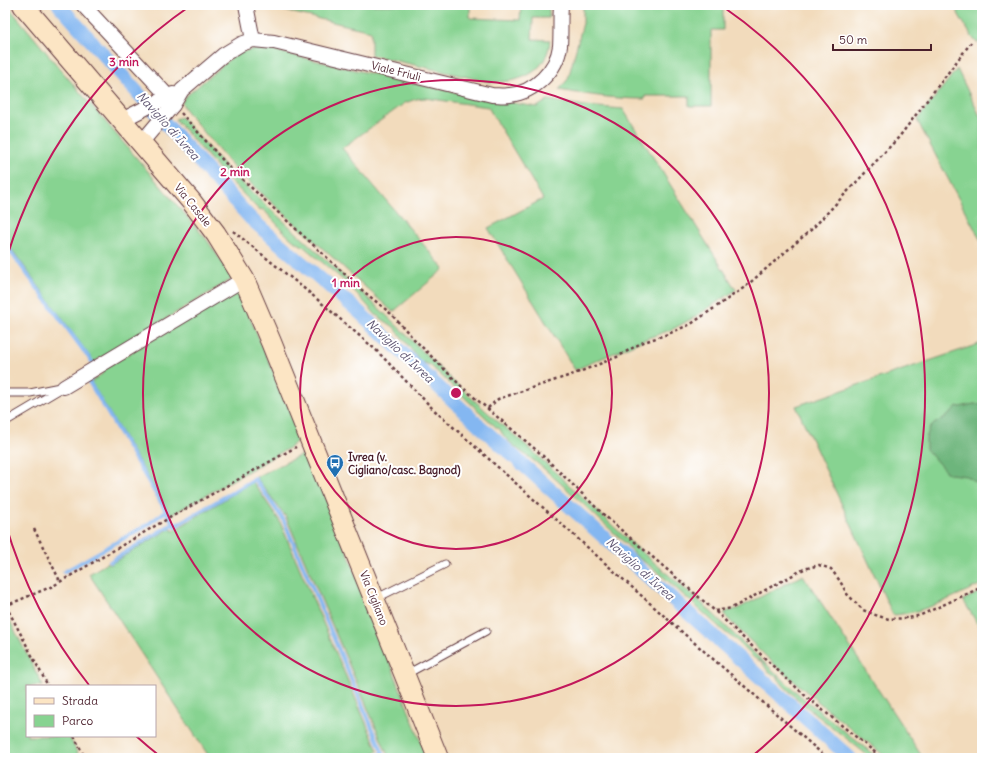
<svg xmlns="http://www.w3.org/2000/svg" width="987" height="763" font-family="Delius,sans-serif">
	<rect width="100%" height="100%" fill="#fff"/>
	<filter id="ink" filterUnits="userSpaceOnUse"><feTurbulence type="fractalNoise" baseFrequency=".025" numOctaves="2"/><feDisplacementMap in="SourceGraphic" scale="8" xChannelSelector="R" yChannelSelector="G"/><feConvolveMatrix kernelMatrix="1 2 1 2 8 2 1 2 1" color-interpolation-filters="sRGB"/></filter>
	<filter id="wash" filterUnits="userSpaceOnUse"><feTurbulence type="fractalNoise" baseFrequency=".012" numOctaves="4" result="noise"/><feDisplacementMap in="SourceGraphic" scale="16" xChannelSelector="R" yChannelSelector="G"/><feGaussianBlur stdDeviation="0.9" result="paint"/><feColorMatrix in="noise" values="0 0 0 0 0 0 0 0 0 0 0 0 0 0 0 0 0 1.4 0 .05"/><feComposite in="paint" operator="in"/></filter>
	<g filter="url(#wash)">
		<rect width="100%" height="100%" fill="#f2dbbc"/>
		<g fill="#87d391" stroke="#68795e">
			<path d="M5,5H7L61,70L207,240L232,277V279L94,362L5,240Z"/>
			<path d="M263,5H470V18L520,20L521,5H549V18H533L532,39L550,40C547,74 519,83 489,82L371,55V31L264,6Z"/>
			<path d="M583,5H723V30H711V106H689V96H645V99C616,99 588,95 559,90L568,79L583,23Z"/>
			<path d="M953,5H982V41L977,43L972,37Z"/>
			<path d="M255,49L275,51L411,83L495,100L537,107L548,100L585,106L623,109L736,290L693,318L673,329L648,338L575,370L488,228L543,199L488,107L425,98L416,99L405,103L342,148L444,269L393,312L237,171L186,111L182,103L184,98L231,58L238,53Z"/>
			<path d="M957,69L982,120V243L917,120Z"/>
			<path d="M181,117L231,173L383,312L453,381L496,420L526,445L628,540L707,608L741,641L803,698L878,758H871L803,704L784,686L777,677L767,670L762,662L754,658L736,640L726,633L658,572L636,556L626,544C598,518 571,492 542,467C527,454 509,447 499,428H497L430,365L421,362L394,327L376,315L349,285L303,246L294,241L285,233L264,210L258,209L219,169L175,119Z"/>
			<path d="M236,291H238L298,427C298,438 299,441 289,448L171,515L91,382L103,373L101,370Z"/>
			<path d="M982,343V584C954,596 925,613 893,615L796,406Z"/>
			<path d="M305,453L310,455L427,758H389L286,517L256,477Z"/>
			<path d="M253,482L279,520L378,751L361,758H210L89,574L107,563L109,565L171,528L173,531Z"/>
			<path d="M803,575L923,758H887L821,704L774,664L725,616V612L737,609Z"/>
			<path d="M982,591V631L963,600Z"/>
			<path d="M5,615L8,617L43,686H27V736H69L80,758H5Z"/>
		</g>
		<path fill="#6db57b" stroke="#5c6a53" d="M974,404L982,405V482H976L966,476L951,474L946,472L926,449V438L930,428L934,424L950,414L957,406L960,407Z"/>
		<g fill="none" stroke-linecap="round" stroke-linejoin="round">
			<g stroke="#84b7f1" stroke-width="4">
				<path d="M5,244L95,366"/>
				<path d="M91,378L88,380L175,526L255,479L283,519L385,758"/>
				<path d="M110,562L174,523"/>
				<path d="M64,572L147,525L166,511"/>
				<path d="M372,758L383,753"/>
			</g>
			<path stroke="#84b7f1" stroke-width="14" d="M59,5L251,219L359,312L481,427L850,758"/>
		</g>
	</g>
	<g filter="url(#ink)">
		<g fill="none" stroke-linecap="round" stroke-linejoin="round">
			<defs>
				<g id="service">
					<path d="M5,393H30L60,387"/>
					<path d="M5,422L64,387"/>
					<path d="M375,599L445,564"/>
					<path d="M405,675L486,631"/>
				</g>
				<g id="minor">
					<path d="M83,5L164,92L165,97L173,105"/>
					<path d="M246,5L253,40"/>
					<path d="M122,120L173,94"/>
					<path d="M141,143L173,105L182,90L223,55L241,44L253,40L274,42L492,95C498,95 504,96 510,95C535,92 557,70 560,46C561,32 560,18 561,5"/>
					<path d="M64,387L244,279"/>
				</g>
				<path id="secondary" d="M23,5L191,201L216,234L244,279L271,342L438,758"/>
			</defs>
			<use href="#service" stroke="#633b41" stroke-width="9"/>
			<use href="#minor" stroke="#633b41" stroke-width="16"/>
			<use href="#secondary" stroke="#633b41" stroke-width="22"/>
			<g stroke="#633b41" stroke-width="2.5" stroke-dasharray="3 3" stroke-linecap="butt">
				<path d="M181,113L229,167L362,290L390,313L414,339L462,387L541,454L605,516L715,611L773,666L809,699L882,758"/>
				<path d="M233,231L311,294L376,350L433,409L682,632L827,758"/>
				<path d="M488,408L498,399L574,374L617,357L641,343L668,334L691,324L745,287L812,229L899,137L973,40"/>
				<path d="M34,529L60,581"/>
				<path d="M5,593L10,604"/>
				<path d="M5,606L53,586L155,526L296,447"/>
				<path d="M6,606L48,686"/>
				<path d="M715,611L732,608L804,569L819,565L831,569L840,581L847,594L863,610L878,616L889,619L909,618L921,615L982,587"/>
				<path d="M74,736L85,758"/>
			</g>
			<use href="#service" stroke="#fff" stroke-width="7"/>
			<use href="#minor" stroke="#fff" stroke-width="14"/>
			<use href="#secondary" stroke="#fce5c4" stroke-width="20"/>
		</g>
	</g>
	<g fill="none" stroke="#c2185b" stroke-width="2">
		<circle cx="456" cy="393" r="156"/>
		<circle cx="456" cy="393" r="313"/>
		<path d="M161 757A469 469 0 0 1 136 736M89 685A469 469 0 0 1 5 522M5 264A469 469 0 0 1 190 6M722 6A469 469 0 0 1 751 757"/>
	</g>
	<defs>
		<symbol id="bus-pin" viewBox="-11 -11 22 30"><path d="M0 17L-7.5 6A9.5 9.5 0 1 1 7.5 6Z" fill="#1f6fb2" stroke="#fff"/><path d="M-5-6H5V4H4V6H2V4H-2V6H-4V4H-5ZM-3.5-4V0h7V-4ZM-3.5 1.2v1.5H-2V1.2ZM2 1.2v1.5H3.5V1.2Z" fill="#fff"/></symbol>
	</defs>
	<g fill-rule="evenodd">
		<use href="#bus-pin" x="325" y="453" width="20" height="27"/>
	</g>
	<g text-anchor="middle" stroke-width="4" stroke-linejoin="round" paint-order="stroke">
		<g font-size="11" fill="#4a1f2b" stroke="#fff">
			<text transform="translate(396 71) rotate(14)" y="4">Viale Friuli</text>
			<text transform="translate(193 205) rotate(51)" y="4">Via Casale</text>
			<text transform="translate(374 598) rotate(68)" y="4">Via Cigliano</text>
		</g>
		<g font-size="11" font-weight="bold" fill="#4a1f2b" stroke="#fff" text-anchor="start">
			<text x="348" y="461">Ivrea (v.<tspan x="348" dy="13">Cigliano/casc. Bagnod)</tspan></text>
		</g>
		<g font-size="12" font-style="italic" fill="#5e5470" stroke="#fff">
			<text transform="translate(168 126) rotate(48)" y="4">Naviglio di Ivrea</text>
			<text transform="translate(400 351) rotate(43)" y="4">Naviglio di Ivrea</text>
			<text transform="translate(640 569) rotate(42)" y="4">Naviglio di Ivrea</text>
		</g>
	</g>
	<circle cx="456" cy="393" r="6" fill="#c2185b" stroke="#fff" stroke-width="2"/>
	<g font-size="12" text-anchor="middle" font-weight="bold" fill="#c2185b" stroke="#fff" stroke-width="4" stroke-linejoin="round" paint-order="stroke">
		<text x="124" y="66">3 min</text>
		<text x="235" y="176">2 min</text>
		<text x="346" y="287">1 min</text>
	</g>
	<rect width="987" height="763" fill="none" stroke="#fff" stroke-width="20"/>
	<rect x="26" y="685" width="130" height="52" fill="#ffffff" stroke="#b7a5aa"/>
	<rect x="34" y="698" width="20" height="6" fill="#fce5c4" stroke="#b7a5aa"/>
	<text x="62" y="705" font-size="12" fill="#4a1f2b">Strada</text>
	<rect x="34" y="715" width="20" height="12" fill="#87d391" stroke="#b7a5aa"/>
	<text x="62" y="725" font-size="12" fill="#4a1f2b">Parco</text>
	<path d="M833 44v6h98v-6" fill="none" stroke="#4a1f2b" stroke-width="2"/>
	<text x="839" y="44" font-size="12" fill="#4a1f2b" stroke="#ffffff" stroke-width="3" paint-order="stroke">50 m</text>
</svg>
